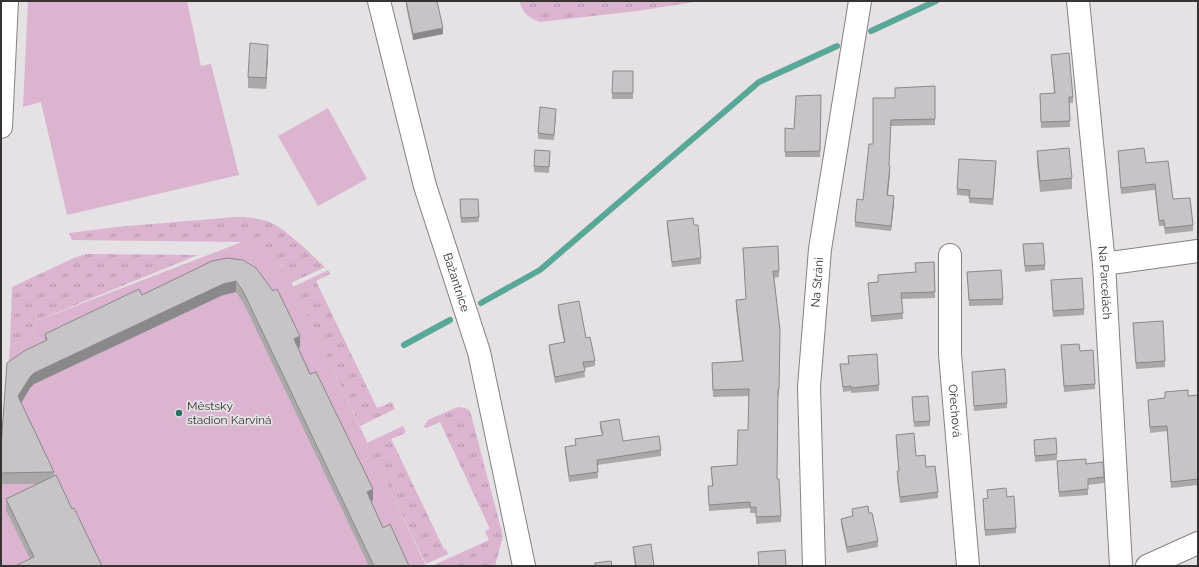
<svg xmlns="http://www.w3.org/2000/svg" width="1199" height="567" font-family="Raleway,sans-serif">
	<defs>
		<pattern id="grass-tufts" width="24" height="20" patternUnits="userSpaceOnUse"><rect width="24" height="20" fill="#dbb4cf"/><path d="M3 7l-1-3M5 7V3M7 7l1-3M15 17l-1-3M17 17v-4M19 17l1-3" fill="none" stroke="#b293a9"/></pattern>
	</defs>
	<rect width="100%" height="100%" fill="#e5e1e4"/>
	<g fill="url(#grass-tufts)">
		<path d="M519,1H701L637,11L540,22C527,17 524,14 519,1Z"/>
		<path d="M236,217C247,217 257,218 267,221C286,228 309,253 325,267L291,283L281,265L242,242L72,240L69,233L117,227Z"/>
		<path d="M86,254L198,255L36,321L32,336L10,346L12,287L74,258Z"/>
		<path d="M328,270L330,274L316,281L377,408L392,402L395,409L360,426L293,287Z"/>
		<path d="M458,407L465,408L470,411L503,536L495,566H432L489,540L485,531L490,529L440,422L426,428L424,427L425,424L428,420L453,409Z"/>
		<path d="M403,426L405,430V433L391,439L444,549H446L448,554L426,564L367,443Z"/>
	</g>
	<g fill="#dbb4cf">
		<path d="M28,1H187L201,66L211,64L239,175L67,215L41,102L23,107Z"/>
		<path d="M328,108L367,179L318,206L278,136Z"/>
		<path d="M242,242C262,248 275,257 287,273L426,566H1V459L10,346L32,336L36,321Z"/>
	</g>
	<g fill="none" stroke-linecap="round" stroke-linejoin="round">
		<g stroke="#58a797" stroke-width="6">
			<path d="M871,31L936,1"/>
			<path d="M481,303L540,270L759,82L837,46"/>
			<path d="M404,345L450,320"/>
		</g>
		<defs>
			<g id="street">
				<path id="s1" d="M379,1L425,186L479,352L524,566"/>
				<path id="s2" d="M1078,1L1104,264L1121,566"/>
				<path d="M1,127L7,1"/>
				<path id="s3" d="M950,255V354L968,566"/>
				<path d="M1104,264L1198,251"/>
				<path id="s4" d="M814,566L809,387L820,249L860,1"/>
			</g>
			<path id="secondary" d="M1147,566L1198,543"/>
		</defs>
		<use href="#street" stroke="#848083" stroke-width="24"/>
		<use href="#secondary" stroke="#848083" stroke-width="24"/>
		<use href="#street" stroke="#fff" stroke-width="22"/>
		<use href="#secondary" stroke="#fff" stroke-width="22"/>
	</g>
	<g fill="#aba8aa">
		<path d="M406,1L443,34L413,40L406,6Z"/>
		<path d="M1051,55L1073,97V103H1069L1070,127L1041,128L1040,94L1054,93Z"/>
		<path d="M268,56L266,89L248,88V77Z"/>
		<path d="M613,71H633V99H612Z"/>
		<path d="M935,86V125L891,126L889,166L890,172L888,196L894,202L891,231L855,227V222L863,200L873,144L895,98Z"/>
		<path d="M821,95L820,157H785V128L794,129Z"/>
		<path d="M556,115L554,140L538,139V133Z"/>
		<path d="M1037,151L1072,178V189L1040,192L1037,162Z"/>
		<path d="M1118,151L1146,163L1193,225V231L1165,234L1164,226H1159L1155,190L1121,194Z"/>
		<path d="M550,157L549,173L534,172V166Z"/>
		<path d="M996,166L993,205L969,203V196L957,195V189Z"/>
		<path d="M460,199L479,217V222L461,223Z"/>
		<path d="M667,221L694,225L701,258V264L672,267L667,227Z"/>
		<path d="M1023,244L1045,265V270L1025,272Z"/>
		<path d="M743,248L779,271V277L774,278L780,330L779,396H778L777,479L781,516V522L756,524V513H750V508L709,511L708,486H712L711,467L737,465L748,430L749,396L713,397L712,370V363L742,361L736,307V300L746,299Z"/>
		<path d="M227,258L300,347L298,348L373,500L371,501L383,528L409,566H369L243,302L236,292L223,295L34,384L30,388L21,403L54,472V476L102,566L30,559L6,510V499L39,484H1V447L45,341V334L142,295Z"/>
		<path d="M934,262L935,298L902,299L903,319L871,322L868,283L878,282L915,272Z"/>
		<path d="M967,272L1003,299V305L969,306Z"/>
		<path d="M1051,280L1084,309V315L1053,317Z"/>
		<path d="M558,305L586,338L595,361V366L584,368L585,377L555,383L549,351V345L564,342L558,311Z"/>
		<path d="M1133,323L1165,361V367L1136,369Z"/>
		<path d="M1061,345L1080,351L1095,384V389L1064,392Z"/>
		<path d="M848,356L879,385V391L851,393V391L843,392L840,364H848Z"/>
		<path d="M972,372L1007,403V408L974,411Z"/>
		<path d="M1165,392L1188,396L1198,395V485L1171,488L1167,431L1150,433L1148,400L1165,398Z"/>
		<path d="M912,397L930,421V426L914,427Z"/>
		<path d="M600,422L623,441L661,450V456L597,465L598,478L569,482L565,452V447L575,445V439L602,435L600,428Z"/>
		<path d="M896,435L926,467L938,492V498L900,503L897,477V471H899L896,441Z"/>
		<path d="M1034,440L1057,454V460L1035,462Z"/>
		<path d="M1057,461L1086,464L1104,477V483L1088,485V495L1059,497Z"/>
		<path d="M987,490L1007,497L1016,528V533L985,536L983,499L988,498Z"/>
		<path d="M852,509L869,513L878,541V547L847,553L841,524V519L852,516Z"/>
		<path d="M633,547L654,566H635L633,553Z"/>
	</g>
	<g fill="#8b888b">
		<path d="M443,28V34L413,40V34Z"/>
		<path d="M268,45V56L266,89V78Z"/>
		<path d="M890,166V172L887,201V195Z"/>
		<path d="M894,196V202L891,231V226Z"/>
		<path d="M236,281V292L223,295L34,384L30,388L18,408V396L30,377L34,373L223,284Z"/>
		<path d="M300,336V347L294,350V339Z"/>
		<path d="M373,489V500L367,503V492Z"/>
	</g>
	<g fill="#c7c3c6" stroke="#8b888b">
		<path d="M406,1H437L443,28L413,34Z"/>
		<path d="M250,43L268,45L266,78L248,77Z"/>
		<path d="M1069,53L1073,97H1069L1070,121L1041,122L1040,94L1055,93L1051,55Z"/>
		<path d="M613,71H633V93H612Z"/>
		<path d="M935,86V119L891,120L889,166H890L887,195L894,196L891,226L855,222L857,199L863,200L869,144H873V98H895V88Z"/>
		<path d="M821,95L820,151L785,152V128L794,129L796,96Z"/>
		<path d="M540,107L556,109L554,135L538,133Z"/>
		<path d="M1069,148L1072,178L1040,181L1037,151Z"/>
		<path d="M1144,148L1146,163L1168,161L1173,199L1190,198L1193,225L1165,228L1164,220L1159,221L1155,184L1121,188L1118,151Z"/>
		<path d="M535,150L550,151L549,167L534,166Z"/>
		<path d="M959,159L996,161L993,199L969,198L970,190L957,189Z"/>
		<path d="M460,199H478L479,217L461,218Z"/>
		<path d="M693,218L694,225H698L701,258L672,262L667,221Z"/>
		<path d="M1043,243L1045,265L1025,266L1023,244Z"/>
		<path d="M778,246L779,271H773L780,330L779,389H778L777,479H779L781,516L756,517V507H750V502L709,505L708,486H713L711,467L737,465L738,430H748L749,389L713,390L712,363L743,361L736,300L746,299L743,248Z"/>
		<path d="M227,258L243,260L256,268L273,291L277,289L300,336L294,339L310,374L316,372L373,489L367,492L383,528L390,524L409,566H374L243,291L236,281L223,284L34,373L30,377L18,396L54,472L1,473V447L7,363L24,351L47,340L45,334L139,289L142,295L212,261Z"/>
		<path d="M934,262L935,292L901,293L903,313L871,316L868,283L878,282V275L916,272L915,263Z"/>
		<path d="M1001,270L1003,299L969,300L967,272Z"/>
		<path d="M1082,278L1084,309L1053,311L1051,280Z"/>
		<path d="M579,301L586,338L590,337L595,361L583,362L585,371L555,377L549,345L565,342L558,305Z"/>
		<path d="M1163,321L1165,361L1136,363L1133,323Z"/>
		<path d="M1079,344L1080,351L1093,350L1095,384L1064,386L1061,345Z"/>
		<path d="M877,354L879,385L851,388V386L843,387L840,364H849L848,356Z"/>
		<path d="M1005,369L1007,403L974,406L972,372Z"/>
		<path d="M1188,390V396L1198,395V479L1171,482L1167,426L1150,427L1148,400L1165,398V392Z"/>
		<path d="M928,396L930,421L914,422L912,397Z"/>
		<path d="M619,419L623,441L659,436L661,450L597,460L598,472L569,476L565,447L576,445L575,439L603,435L600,422Z"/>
		<path d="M914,433L916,456L925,455L926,467L935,466L938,492L900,497L897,471H899L896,435Z"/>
		<path d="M1056,438L1057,454L1035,456L1034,440Z"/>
		<path d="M1086,459V464L1103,462L1104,477L1088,479V489L1059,492L1057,461Z"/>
		<path d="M56,475L72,509L74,508L102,566H15L34,557L6,499Z"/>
		<path d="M1006,488L1007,497L1014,496L1016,528L985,530L983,499L988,498L987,490Z"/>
		<path d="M868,506L869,513H872L878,541L847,547L841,519L853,516L852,509Z"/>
		<path d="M651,544L654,566H636L633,547Z"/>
		<path d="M785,550L786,566H759L758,552Z"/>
		<path d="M611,561L612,566H595V563Z"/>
	</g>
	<circle fill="#2c7164" stroke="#e5e1e4" stroke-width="1.5" cx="179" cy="413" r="4"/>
	<g text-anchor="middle" stroke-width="3.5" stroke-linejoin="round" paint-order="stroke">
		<g font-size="12" fill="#353334" stroke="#e5e1e4">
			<text dy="4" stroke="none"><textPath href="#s1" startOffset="292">Bažantnice</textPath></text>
			<text dy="4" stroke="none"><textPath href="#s4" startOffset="284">Na Stráni</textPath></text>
			<text dy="4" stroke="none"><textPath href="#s2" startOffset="283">Na Parcelách</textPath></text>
			<text dy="4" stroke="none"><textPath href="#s3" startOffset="156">Ořechová</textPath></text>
		</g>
		<g font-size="12" fill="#353334" stroke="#e5e1e4" text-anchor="start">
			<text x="187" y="410">Městský<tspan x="187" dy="14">stadion Karviná</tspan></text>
		</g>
	</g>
	<rect width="1199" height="567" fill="none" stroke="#353334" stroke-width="4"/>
</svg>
